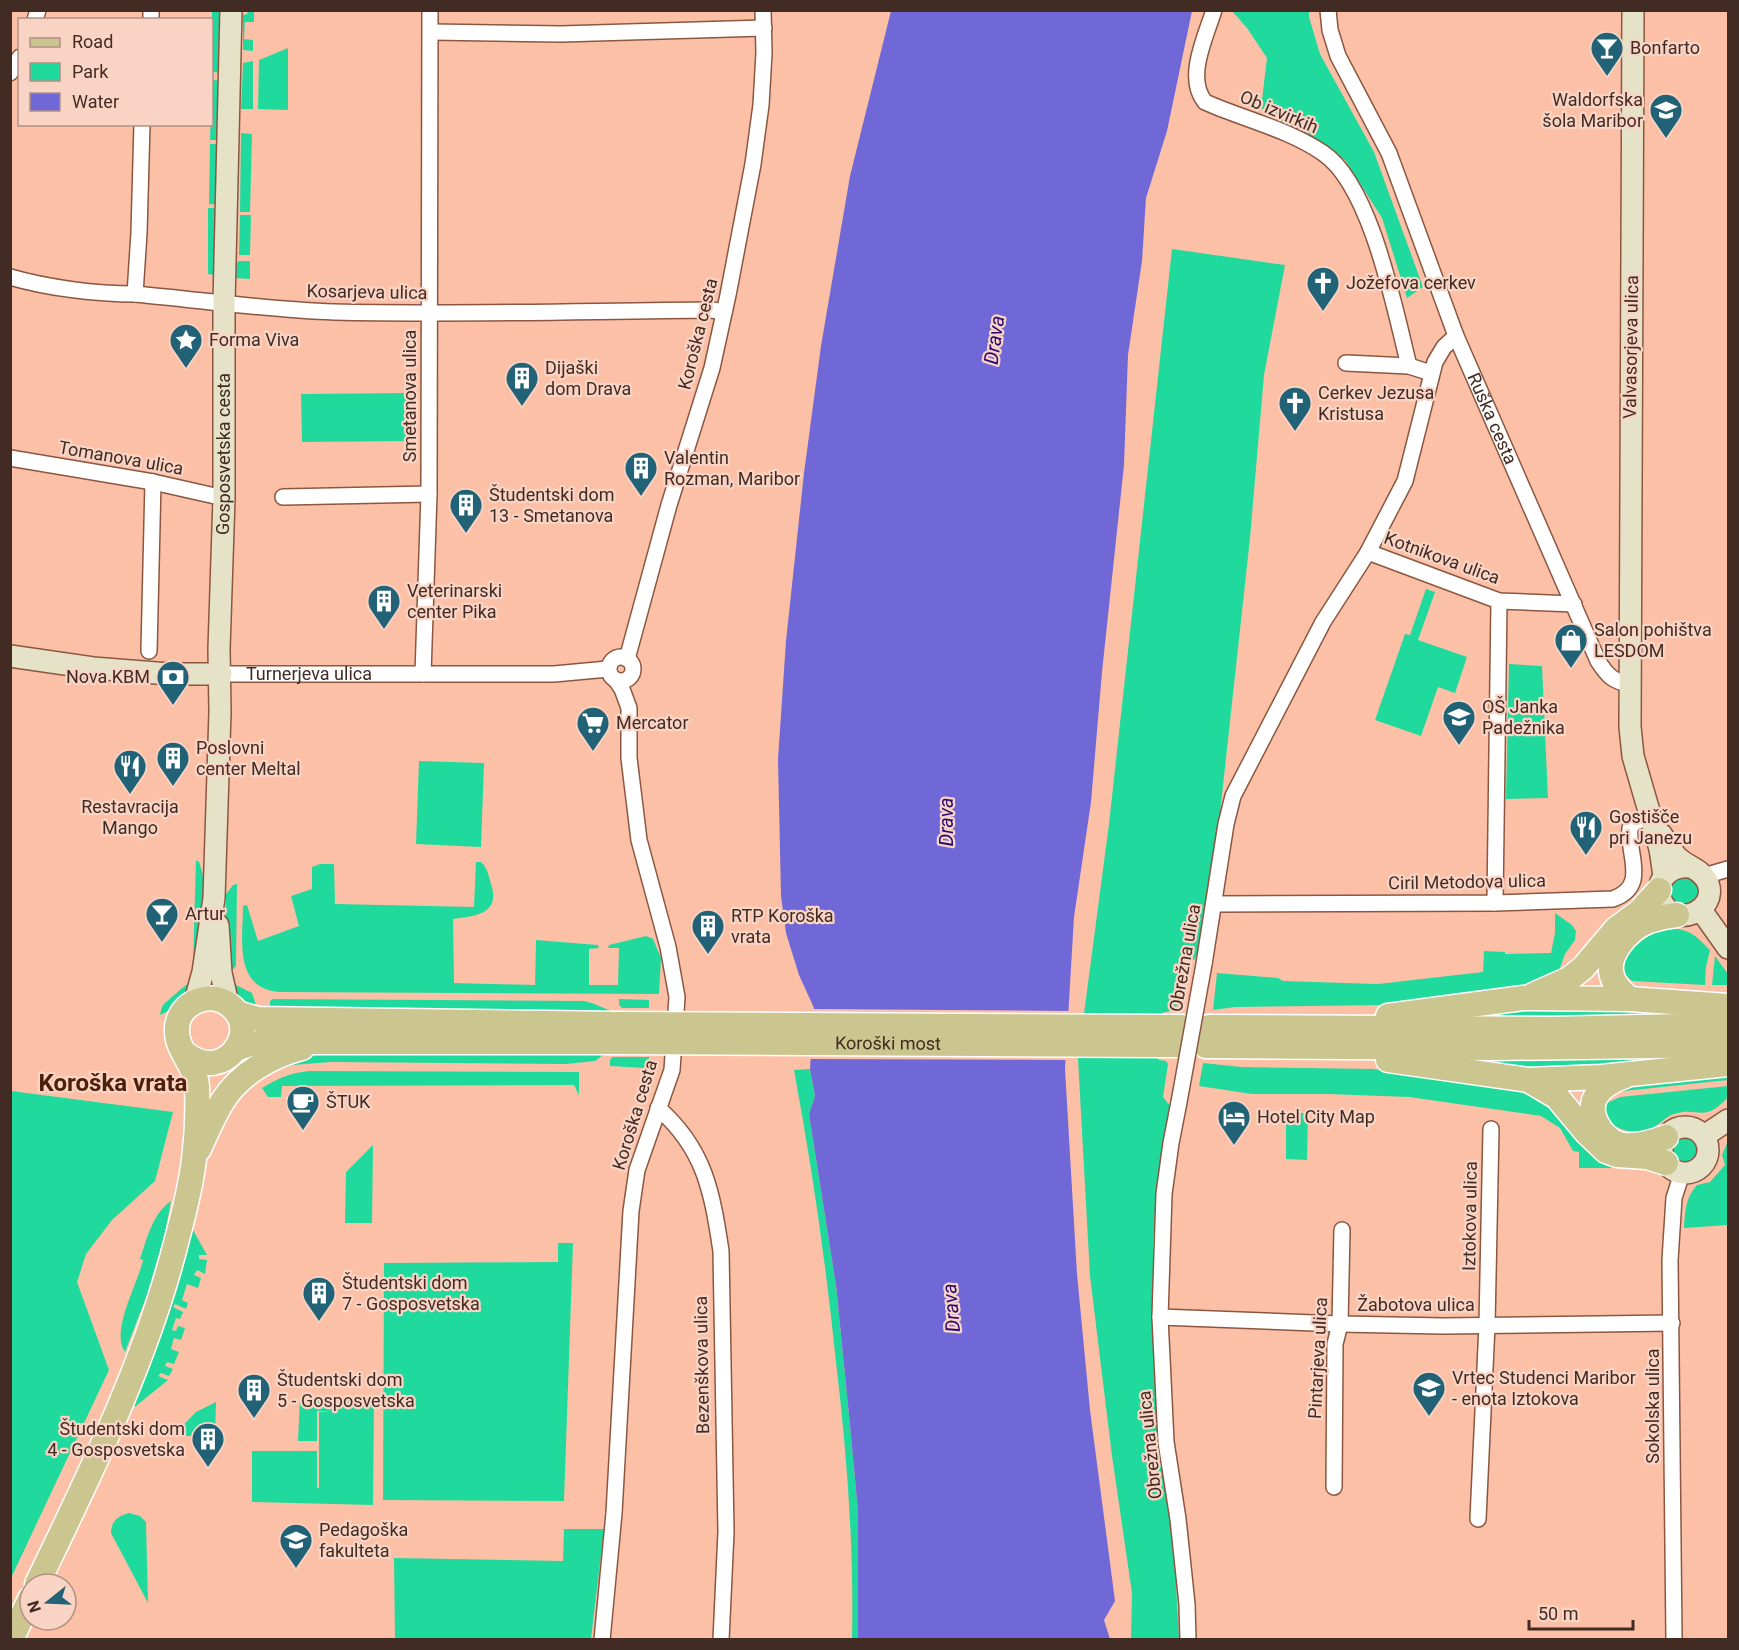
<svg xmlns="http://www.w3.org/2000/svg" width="1739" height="1650" font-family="Roboto,sans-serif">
	<rect width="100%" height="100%" fill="#fcc0a7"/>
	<g fill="#20da9d">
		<path d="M212,11H223L222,73L212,72Z"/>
		<path d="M248,11H254V22H245L244,39L253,40V51L243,50V15L247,14Z"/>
		<path d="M1232,11H1309V17L1320,54L1374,152L1423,287L1407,298L1382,218L1345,160L1261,108L1267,58L1247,28Z"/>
		<path d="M288,48V110L258,109L259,60Z"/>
		<path d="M253,61V109H241L243,63Z"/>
		<path d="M212,80L223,81L219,140H210Z"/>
		<path d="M241,133L252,134L250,212H240Z"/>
		<path d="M210,144H221V205L209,204Z"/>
		<path d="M208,208H220V276L208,274Z"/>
		<path d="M240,215H251L250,255H239Z"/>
		<path d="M1172,249L1285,265L1264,375L1250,538L1216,850L1209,900L1198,953L1194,960H1187L1178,1005L1170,1011L1162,1013L1159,1060L1166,1061L1168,1064L1163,1097L1170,1106L1157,1181L1153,1242V1295L1173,1527L1179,1639L1131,1640L1132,1593L1112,1456L1090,1276L1078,1059L1109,824Z"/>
		<path d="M239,261H250V279L234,278V265Z"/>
		<path d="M410,393V441L302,442L301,394Z"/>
		<path d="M1426,589L1435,592L1418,640L1467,657L1455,693L1438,687L1421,736L1375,720L1405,634L1410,635Z"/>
		<path d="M1509,664L1542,666L1548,798L1506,799Z"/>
		<path d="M419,761L484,763L481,847L416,844Z"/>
		<path d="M196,860L199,862C211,893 200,934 196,967L193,966Z"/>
		<path d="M476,862H481C487,867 489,876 491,884C501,914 476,916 453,919L454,983L535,985L536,940L598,945L599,948L589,949V985H618L619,948H608L609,945L646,936L653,939L661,958L659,994L279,992C233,988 243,938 243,906L247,905L258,941L299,926L291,896L312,889V867L320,864H334L335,904L474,907Z"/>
		<circle cx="1684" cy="891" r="14"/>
		<path d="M237,884L236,966L233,969H225L226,894L233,885Z"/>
		<path d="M1555,913L1572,925L1576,931L1575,940L1565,954L1559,971L1529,984L1452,994L1387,1005L1235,1007L1213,1010L1217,973L1278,978L1283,981L1378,984L1483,972L1484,951L1505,952V954L1551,953L1555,933Z"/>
		<path d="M1668,927C1692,931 1693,933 1710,950L1706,967L1705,985L1632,981L1624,974C1617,949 1649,933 1668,927Z"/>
		<path d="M1715,956L1728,974V985H1712Z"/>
		<path d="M193,980C187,994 176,1009 160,1015C161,1011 161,1008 163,1005C166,1002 190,981 193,980Z"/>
		<path d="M226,980L252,993L258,1011L240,1003Z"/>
		<path d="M273,999L583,1001C597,1003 607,1011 621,1014L270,1012V1001Z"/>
		<path d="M619,999L649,1000V1008H622L619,1005Z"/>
		<path d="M1511,1005H1623L1728,1018L1423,1017Z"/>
		<path d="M1728,1052L1565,1073L1485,1068L1452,1055Z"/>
		<path d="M606,1053L595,1061L566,1064L331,1062L293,1065L271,1073L266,1067L307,1054Z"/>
		<path d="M612,1057H649L648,1066L645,1068L610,1066V1060Z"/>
		<path d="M1203,1063L1241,1067L1374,1069L1516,1090L1527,1094L1548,1105L1586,1150L1600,1161L1616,1166L1617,1168H1579V1152L1573,1151L1560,1128L1541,1116L1409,1097L1328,1094H1252L1199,1086Z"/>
		<path d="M810,1069L815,1096L809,1114L836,1285L850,1425L858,1511V1639H852C854,1547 847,1455 836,1362C826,1264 812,1167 794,1070Z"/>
		<path d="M309,1071L579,1072V1095L574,1085L282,1086L281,1097H268L262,1088C278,1078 291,1073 309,1071Z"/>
		<path d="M1728,1071V1080L1605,1093L1608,1089Z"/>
		<path d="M1728,1086V1097C1704,1124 1699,1106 1674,1114C1665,1117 1659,1125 1651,1129C1633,1137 1598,1127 1607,1103L1620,1097Z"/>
		<path d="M11,1091L173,1112L155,1181L112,1220L86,1254L77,1282L109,1370L11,1578Z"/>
		<path d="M1286,1113H1308L1307,1160L1286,1159Z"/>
		<circle cx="1685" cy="1150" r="13"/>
		<path d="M1728,1141V1225L1684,1228C1685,1212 1685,1198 1697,1185L1710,1182L1725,1165L1722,1155Z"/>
		<path d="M373,1145L372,1223H345L346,1172Z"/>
		<path d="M171,1201L165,1233L147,1295L125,1352C110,1332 138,1283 143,1260L140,1259C147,1239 152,1214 171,1201Z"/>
		<path d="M193,1230L207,1255H199V1259L207,1260L205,1274L197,1270L194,1275L201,1278L198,1288L187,1284L182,1300L188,1303L186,1309L175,1304L173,1307L183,1312L180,1319L176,1318L172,1330L176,1331L178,1326L185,1328L181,1340L174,1338L171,1349L179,1352L174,1364L167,1362L165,1366L173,1369L169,1376L161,1373L158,1376L168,1380L136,1406L130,1407L189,1231Z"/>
		<path d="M558,1243H573L564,1501L383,1500L384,1263L558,1262Z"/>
		<path d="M300,1397L374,1398L373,1505L252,1502V1451H317V1488H319V1412L330,1411H317V1441H298Z"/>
		<path d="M216,1402L215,1436H173L196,1412Z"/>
		<path d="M129,1513L140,1516L146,1522L148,1603L111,1533C111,1521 118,1516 129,1513Z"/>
		<path d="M564,1529H604L591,1639H395L394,1558L563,1561Z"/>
	</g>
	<path fill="#7168d7" d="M891,11H1192L1167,131L1146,198L1142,261L1128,355L1124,465L1102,672L1091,802L1074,917L1065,1069L1077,1274L1090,1410L1115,1601L1104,1620L1110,1639H858V1511L850,1425L836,1285L809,1114L815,1096L810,1069L814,1008L799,975L786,933L781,896L778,759L786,641L804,473L821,346L850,176Z"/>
	<path fill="#fcc0a7" d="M811,1009L1071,1011L1068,1060L808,1059Z"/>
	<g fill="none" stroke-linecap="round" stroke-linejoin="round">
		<defs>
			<g id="street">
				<path d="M1214,10C1206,36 1185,78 1205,102C1243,119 1288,129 1323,153C1371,185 1395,310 1409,366"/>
				<path id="s1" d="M1328,10L1330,30L1338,56L1389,153L1456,336L1598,661C1607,675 1613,682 1630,684"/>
				<path d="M35,20L38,10"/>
				<path d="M151,20V10"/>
				<path d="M431,32L561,34L764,28"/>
				<path d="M10,73L20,57"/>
				<path d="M10,277C48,288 96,294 135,294C201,300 268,310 334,312C460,315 586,311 712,310L724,312"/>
				<path d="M135,294L139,233L142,124"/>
				<path d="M1346,363L1409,366L1431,373"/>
				<path d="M10,458L153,482L224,498"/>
				<path d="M283,497L429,494"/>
				<path d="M1368,552L1499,601L1574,604"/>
				<path d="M149,651L153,482"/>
				<circle cx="621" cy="669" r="12"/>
				<path d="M627,659L669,505L712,368L728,295L753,164L761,105L764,53L763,10"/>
				<path id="s2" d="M221,674H554L608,669"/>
				<path d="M423,674L429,494L430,10"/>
				<path d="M1704,876L1728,869"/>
				<path d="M1495,903L1499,601"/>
				<path d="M1215,904L1495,903L1613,899C1649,886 1627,855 1630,828L1635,822L1651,817"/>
				<path d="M1204,964L1226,824L1233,796L1323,622L1368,552L1405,481L1435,362L1444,347L1456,336"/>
				<path d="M1179,1102L1171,1143L1164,1194L1160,1317L1166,1442L1178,1519L1187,1604L1188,1640"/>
				<path d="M658,1108C705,1149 712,1192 721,1251L726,1532L721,1640"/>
				<path d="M1160,1317L1340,1324L1443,1326L1672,1323"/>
				<path d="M1334,1487L1335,1344L1340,1324L1342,1230"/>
				<path d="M1478,1519L1487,1325L1491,1129"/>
				<path d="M602,1640L614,1513L631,1211L637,1170L672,1070L677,997L668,947L639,840L629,758V708L622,689L616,680"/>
				<path d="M1674,1640L1670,1260L1674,1198L1682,1173"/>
			</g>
			<g id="secondary">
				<path d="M1633,10L1630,727L1633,756L1660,849L1664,876"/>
				<path d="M10,656L93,668L169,674H221"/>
				<path d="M1661,834C1666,841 1671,850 1677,857C1687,867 1702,869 1708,883C1718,911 1675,929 1662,902C1652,883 1669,865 1689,867"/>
				<path d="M1701,910L1728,948"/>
				<path d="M218,925L221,973L228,1004"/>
				<path id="s3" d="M195,1001L203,972L214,898L220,712L219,649L224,498V303L231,10"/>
				<circle cx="1685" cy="1150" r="23"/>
				<path d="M1704,1136L1728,1120"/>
			</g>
			<g id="primary">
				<path d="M1533,995L1569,979L1583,968L1616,929L1639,912L1659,890"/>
				<path d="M1630,999C1624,994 1618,989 1614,981C1602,958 1627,930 1649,921C1658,918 1667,916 1677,915"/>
				<path d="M237,1013L258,1019L619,1024"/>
				<path d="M1388,1016L1523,998L1630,999L1728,1006"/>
				<path d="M1161,1027H1182"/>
				<path d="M1209,1027L1551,1029L1728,1025"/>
				<path d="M1160,1045H1178"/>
				<path d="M1206,1046L1497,1048L1728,1045"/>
				<path d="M236,1049L250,1044L266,1042H615"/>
				<path d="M1388,1060L1528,1080L1601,1077L1728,1064"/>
				<path d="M1625,1076C1613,1080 1601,1086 1595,1098C1587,1116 1603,1139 1619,1144C1634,1148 1653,1142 1666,1137"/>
				<path d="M1528,1080L1557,1097L1587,1133L1606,1151L1617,1155L1647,1157L1666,1163"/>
				<path d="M199,1149C206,1133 213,1117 222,1102C239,1074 271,1056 302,1048"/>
				<path d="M37,1584C91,1472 147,1360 177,1239C184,1213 191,1186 194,1159C197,1136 198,1110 197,1087C196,1065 177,1051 177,1032C175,1006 206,989 228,1004C264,1028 225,1085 186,1054"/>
				<path d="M11,1640L30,1599"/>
			</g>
		</defs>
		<use href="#street" stroke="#8b5740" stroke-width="18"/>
		<use href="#secondary" stroke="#8b5740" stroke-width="24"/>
		<use href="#primary" stroke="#fff" stroke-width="27"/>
		<use href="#street" stroke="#fff" stroke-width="15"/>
		<use href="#secondary" stroke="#e5e2c8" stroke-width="21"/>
		<use href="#primary" stroke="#cbc690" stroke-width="24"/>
		<defs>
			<path id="street-bridge" d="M1179,1102L1204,964"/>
			<g id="primary-bridge">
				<path d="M619,1024L1161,1027"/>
				<path id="s4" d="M615,1042L1160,1045"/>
			</g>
		</defs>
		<use href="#street-bridge" stroke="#8b5740" stroke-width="18" stroke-linecap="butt"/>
		<use href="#primary-bridge" stroke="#fff" stroke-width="27" stroke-linecap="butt"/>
		<use href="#street-bridge" stroke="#fff" stroke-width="15"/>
		<use href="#primary-bridge" stroke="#cbc690" stroke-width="24"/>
	</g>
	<defs>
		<symbol id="bar-pin" viewBox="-11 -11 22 30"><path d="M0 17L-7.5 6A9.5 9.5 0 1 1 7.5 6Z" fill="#226277" stroke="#f9d4c5"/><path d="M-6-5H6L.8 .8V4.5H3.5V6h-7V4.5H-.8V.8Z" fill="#fff"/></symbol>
		<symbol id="school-pin" viewBox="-11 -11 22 30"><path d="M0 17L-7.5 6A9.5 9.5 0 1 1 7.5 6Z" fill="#226277" stroke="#f9d4c5"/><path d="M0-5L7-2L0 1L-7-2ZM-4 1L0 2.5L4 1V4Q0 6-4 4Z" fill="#fff"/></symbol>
		<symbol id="church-pin" viewBox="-11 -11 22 30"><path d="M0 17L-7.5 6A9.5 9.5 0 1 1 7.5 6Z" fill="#226277" stroke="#f9d4c5"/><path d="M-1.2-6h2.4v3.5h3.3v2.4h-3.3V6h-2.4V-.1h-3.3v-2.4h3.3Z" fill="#fff"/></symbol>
		<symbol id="sight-pin" viewBox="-11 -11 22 30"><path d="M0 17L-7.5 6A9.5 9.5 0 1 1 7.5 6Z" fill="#226277" stroke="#f9d4c5"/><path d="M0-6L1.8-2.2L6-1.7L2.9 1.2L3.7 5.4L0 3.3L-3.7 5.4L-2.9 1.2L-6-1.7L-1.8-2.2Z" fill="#fff"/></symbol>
		<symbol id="building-pin" viewBox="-11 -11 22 30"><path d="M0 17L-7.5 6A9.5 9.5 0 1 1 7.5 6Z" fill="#226277" stroke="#f9d4c5"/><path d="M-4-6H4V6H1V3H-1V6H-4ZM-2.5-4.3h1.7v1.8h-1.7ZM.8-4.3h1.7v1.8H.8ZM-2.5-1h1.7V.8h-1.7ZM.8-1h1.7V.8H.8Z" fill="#fff"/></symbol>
		<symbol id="shop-pin" viewBox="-11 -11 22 30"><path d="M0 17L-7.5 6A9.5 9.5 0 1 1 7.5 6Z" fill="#226277" stroke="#f9d4c5"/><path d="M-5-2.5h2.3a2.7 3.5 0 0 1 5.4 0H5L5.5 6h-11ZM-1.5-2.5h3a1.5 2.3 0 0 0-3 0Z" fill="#fff"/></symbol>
		<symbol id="bank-pin" viewBox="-11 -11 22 30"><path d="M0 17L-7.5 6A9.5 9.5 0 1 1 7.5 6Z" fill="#226277" stroke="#f9d4c5"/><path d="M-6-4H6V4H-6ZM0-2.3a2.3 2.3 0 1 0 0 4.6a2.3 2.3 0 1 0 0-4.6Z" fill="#fff"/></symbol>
		<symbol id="supermarket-pin" viewBox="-11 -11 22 30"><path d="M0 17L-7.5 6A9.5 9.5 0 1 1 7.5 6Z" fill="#226277" stroke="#f9d4c5"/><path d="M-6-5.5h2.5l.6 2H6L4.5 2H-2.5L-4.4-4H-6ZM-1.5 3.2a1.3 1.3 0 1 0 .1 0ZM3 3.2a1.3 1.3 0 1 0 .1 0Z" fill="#fff"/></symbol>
		<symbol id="restaurant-pin" viewBox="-11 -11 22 30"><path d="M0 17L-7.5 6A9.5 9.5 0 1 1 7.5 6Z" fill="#226277" stroke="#f9d4c5"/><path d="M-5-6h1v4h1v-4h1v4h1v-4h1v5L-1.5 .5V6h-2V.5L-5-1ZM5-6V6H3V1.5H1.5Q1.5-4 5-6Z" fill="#fff"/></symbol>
		<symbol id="cafe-pin" viewBox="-11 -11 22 30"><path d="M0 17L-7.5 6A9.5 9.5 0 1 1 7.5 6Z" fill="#226277" stroke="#f9d4c5"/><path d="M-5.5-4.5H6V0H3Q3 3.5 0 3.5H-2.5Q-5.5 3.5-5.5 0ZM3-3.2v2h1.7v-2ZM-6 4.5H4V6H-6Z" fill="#fff"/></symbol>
		<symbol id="hotel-pin" viewBox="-11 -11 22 30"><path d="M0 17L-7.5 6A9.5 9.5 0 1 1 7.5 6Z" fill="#226277" stroke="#f9d4c5"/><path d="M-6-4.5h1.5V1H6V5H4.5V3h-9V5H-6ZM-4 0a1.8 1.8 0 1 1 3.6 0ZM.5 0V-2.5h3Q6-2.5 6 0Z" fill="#fff"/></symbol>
		<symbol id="university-pin" viewBox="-11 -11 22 30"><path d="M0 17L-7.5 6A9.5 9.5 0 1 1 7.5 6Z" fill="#226277" stroke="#f9d4c5"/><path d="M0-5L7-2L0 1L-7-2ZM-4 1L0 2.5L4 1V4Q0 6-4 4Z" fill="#fff"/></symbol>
	</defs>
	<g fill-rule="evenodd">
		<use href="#bar-pin" x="1588" y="29" width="38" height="52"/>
		<use href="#school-pin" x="1647" y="91" width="38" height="52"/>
		<use href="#church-pin" x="1304" y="264" width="38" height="52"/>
		<use href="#sight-pin" x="167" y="321" width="38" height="52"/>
		<use href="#building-pin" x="503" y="359" width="38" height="52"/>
		<use href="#church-pin" x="1276" y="384" width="38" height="52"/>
		<use href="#building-pin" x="622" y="449" width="38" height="52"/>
		<use href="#building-pin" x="447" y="486" width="38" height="52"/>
		<use href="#building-pin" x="365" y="582" width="38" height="52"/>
		<use href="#shop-pin" x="1552" y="621" width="38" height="52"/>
		<use href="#bank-pin" x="154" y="658" width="38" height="52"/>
		<use href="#school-pin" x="1440" y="698" width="38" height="52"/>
		<use href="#supermarket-pin" x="574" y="704" width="38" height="52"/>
		<use href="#building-pin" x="154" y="739" width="38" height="52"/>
		<use href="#restaurant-pin" x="111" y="747" width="38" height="52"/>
		<use href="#restaurant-pin" x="1567" y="808" width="38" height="52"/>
		<use href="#bar-pin" x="143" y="895" width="38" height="52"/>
		<use href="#building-pin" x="689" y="907" width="38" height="52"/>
		<use href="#cafe-pin" x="284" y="1083" width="38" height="52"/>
		<use href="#hotel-pin" x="1215" y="1098" width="38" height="52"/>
		<use href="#building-pin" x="300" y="1274" width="38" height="52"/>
		<use href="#school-pin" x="1410" y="1369" width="38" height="52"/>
		<use href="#building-pin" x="235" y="1371" width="38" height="52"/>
		<use href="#building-pin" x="189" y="1420" width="38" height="52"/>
		<use href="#university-pin" x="277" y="1521" width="38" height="52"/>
	</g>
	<g text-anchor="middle" stroke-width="4.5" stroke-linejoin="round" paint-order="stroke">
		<g font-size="18" fill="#422b22" stroke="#f9d4c5" text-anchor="start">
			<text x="1630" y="54">Bonfarto</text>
			<text x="1643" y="106" text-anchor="end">Waldorfska<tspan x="1643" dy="21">šola Maribor</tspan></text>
			<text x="1346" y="289">Jožefova cerkev</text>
			<text x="209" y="346">Forma Viva</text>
			<text x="545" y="374">Dijaški<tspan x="545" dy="21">dom Drava</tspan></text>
			<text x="1318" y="399">Cerkev Jezusa<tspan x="1318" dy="21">Kristusa</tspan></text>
			<text x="664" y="464">Valentin<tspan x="664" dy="21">Rozman, Maribor</tspan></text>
			<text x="489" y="501">Študentski dom<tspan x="489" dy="21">13 - Smetanova</tspan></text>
			<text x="407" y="597">Veterinarski<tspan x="407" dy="21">center Pika</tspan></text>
			<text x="1594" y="636">Salon pohištva<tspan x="1594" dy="21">LESDOM</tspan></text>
			<text x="150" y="683" text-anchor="end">Nova KBM</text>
			<text x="1482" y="713">OŠ Janka<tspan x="1482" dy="21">Padežnika</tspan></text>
			<text x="616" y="729">Mercator</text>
			<text x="196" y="754">Poslovni<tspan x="196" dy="21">center Meltal</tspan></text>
			<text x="130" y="813" text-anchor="middle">Restavracija<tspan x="130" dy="21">Mango</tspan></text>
			<text x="1609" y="823">Gostišče<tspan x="1609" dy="21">pri Janezu</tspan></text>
			<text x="185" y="920">Artur</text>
			<text x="731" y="922">RTP Koroška<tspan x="731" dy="21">vrata</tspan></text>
			<text x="326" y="1108">ŠTUK</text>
			<text x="1257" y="1123">Hotel City Map</text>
			<text x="342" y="1289">Študentski dom<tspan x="342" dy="21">7 - Gosposvetska</tspan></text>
			<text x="1452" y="1384">Vrtec Studenci Maribor<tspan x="1452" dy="21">- enota Iztokova</tspan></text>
			<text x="277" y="1386">Študentski dom<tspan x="277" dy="21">5 - Gosposvetska</tspan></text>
			<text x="185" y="1435" text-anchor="end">Študentski dom<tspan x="185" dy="21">4 - Gosposvetska</tspan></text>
			<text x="319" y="1536">Pedagoška<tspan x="319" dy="21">fakulteta</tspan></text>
		</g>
		<g font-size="18" fill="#422b22" stroke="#f9d4c5">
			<text transform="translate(1279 112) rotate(23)" y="6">Ob izvirkih</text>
			<text transform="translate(367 292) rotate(1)" y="6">Kosarjeva ulica</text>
			<text transform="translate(698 334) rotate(-76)" y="6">Koroška cesta</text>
			<text transform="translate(1631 347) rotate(-89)" y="6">Valvasorjeva ulica</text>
			<text transform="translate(410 396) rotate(-90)" y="6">Smetanova ulica</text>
			<text dy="6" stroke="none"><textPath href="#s1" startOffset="442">Ruška cesta</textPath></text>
			<text dy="6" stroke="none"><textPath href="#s3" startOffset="549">Gosposvetska cesta</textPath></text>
			<text transform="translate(121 458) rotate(10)" y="6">Tomanova ulica</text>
			<text transform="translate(1442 558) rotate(20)" y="6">Kotnikova ulica</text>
			<text dy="6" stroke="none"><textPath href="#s2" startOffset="88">Turnerjeva ulica</textPath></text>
			<text transform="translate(1467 882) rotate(-1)" y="6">Ciril Metodova ulica</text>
			<text transform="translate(1185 958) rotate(-80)" y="6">Obrežna ulica</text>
			<text dy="6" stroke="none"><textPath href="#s4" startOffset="273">Koroški most</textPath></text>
			<text transform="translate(635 1115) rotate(-73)" y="6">Koroška cesta</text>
			<text transform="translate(1470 1216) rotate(-89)" y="6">Iztokova ulica</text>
			<text x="1416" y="1311">Žabotova ulica</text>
			<text transform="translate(1318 1358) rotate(-87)" y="6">Pintarjeva ulica</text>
			<text transform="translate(702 1365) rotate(-91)" y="6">Bezenškova ulica</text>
			<text transform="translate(1653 1406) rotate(-90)" y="6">Sokolska ulica</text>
			<text transform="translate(1150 1445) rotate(-96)" y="6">Obrežna ulica</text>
		</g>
		<g font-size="20" font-style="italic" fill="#280972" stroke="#f9d4c5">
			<text transform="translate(994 340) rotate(-82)" y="7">Drava</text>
			<text transform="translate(946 822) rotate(-90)" y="7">Drava</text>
			<text transform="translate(951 1308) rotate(-95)" y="7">Drava</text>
		</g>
		<g font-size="24" font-weight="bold" fill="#4e2009" stroke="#f9d4c5">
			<text x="113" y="1091">Koroška vrata</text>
		</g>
	</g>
	<rect width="1739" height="1650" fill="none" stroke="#422b22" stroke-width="24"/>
	<rect x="18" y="18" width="195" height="108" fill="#f9d4c5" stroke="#b09084" stroke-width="1.5"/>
	<rect x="30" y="38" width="30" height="9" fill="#cbc690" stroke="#b09084" stroke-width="1.5"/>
	<text x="72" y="48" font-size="18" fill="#422b22">Road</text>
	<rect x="30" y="63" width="30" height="18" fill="#20da9d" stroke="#b09084" stroke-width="1.5"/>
	<text x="72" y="78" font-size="18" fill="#422b22">Park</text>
	<rect x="30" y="93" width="30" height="18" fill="#7168d7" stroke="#b09084" stroke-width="1.5"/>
	<text x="72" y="108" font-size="18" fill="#422b22">Water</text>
	<g transform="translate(48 1602) rotate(252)"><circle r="28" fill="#f9d4c5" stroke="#b09084" stroke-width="1.5"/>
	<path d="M0-4.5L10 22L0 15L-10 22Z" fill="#226277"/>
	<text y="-9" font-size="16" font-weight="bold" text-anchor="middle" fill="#422b22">N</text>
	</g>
	<path d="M1529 1620v9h104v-9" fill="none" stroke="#422b22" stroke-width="3"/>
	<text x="1538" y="1620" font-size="18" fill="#422b22" stroke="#f9d4c5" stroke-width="4.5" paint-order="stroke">50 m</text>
</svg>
